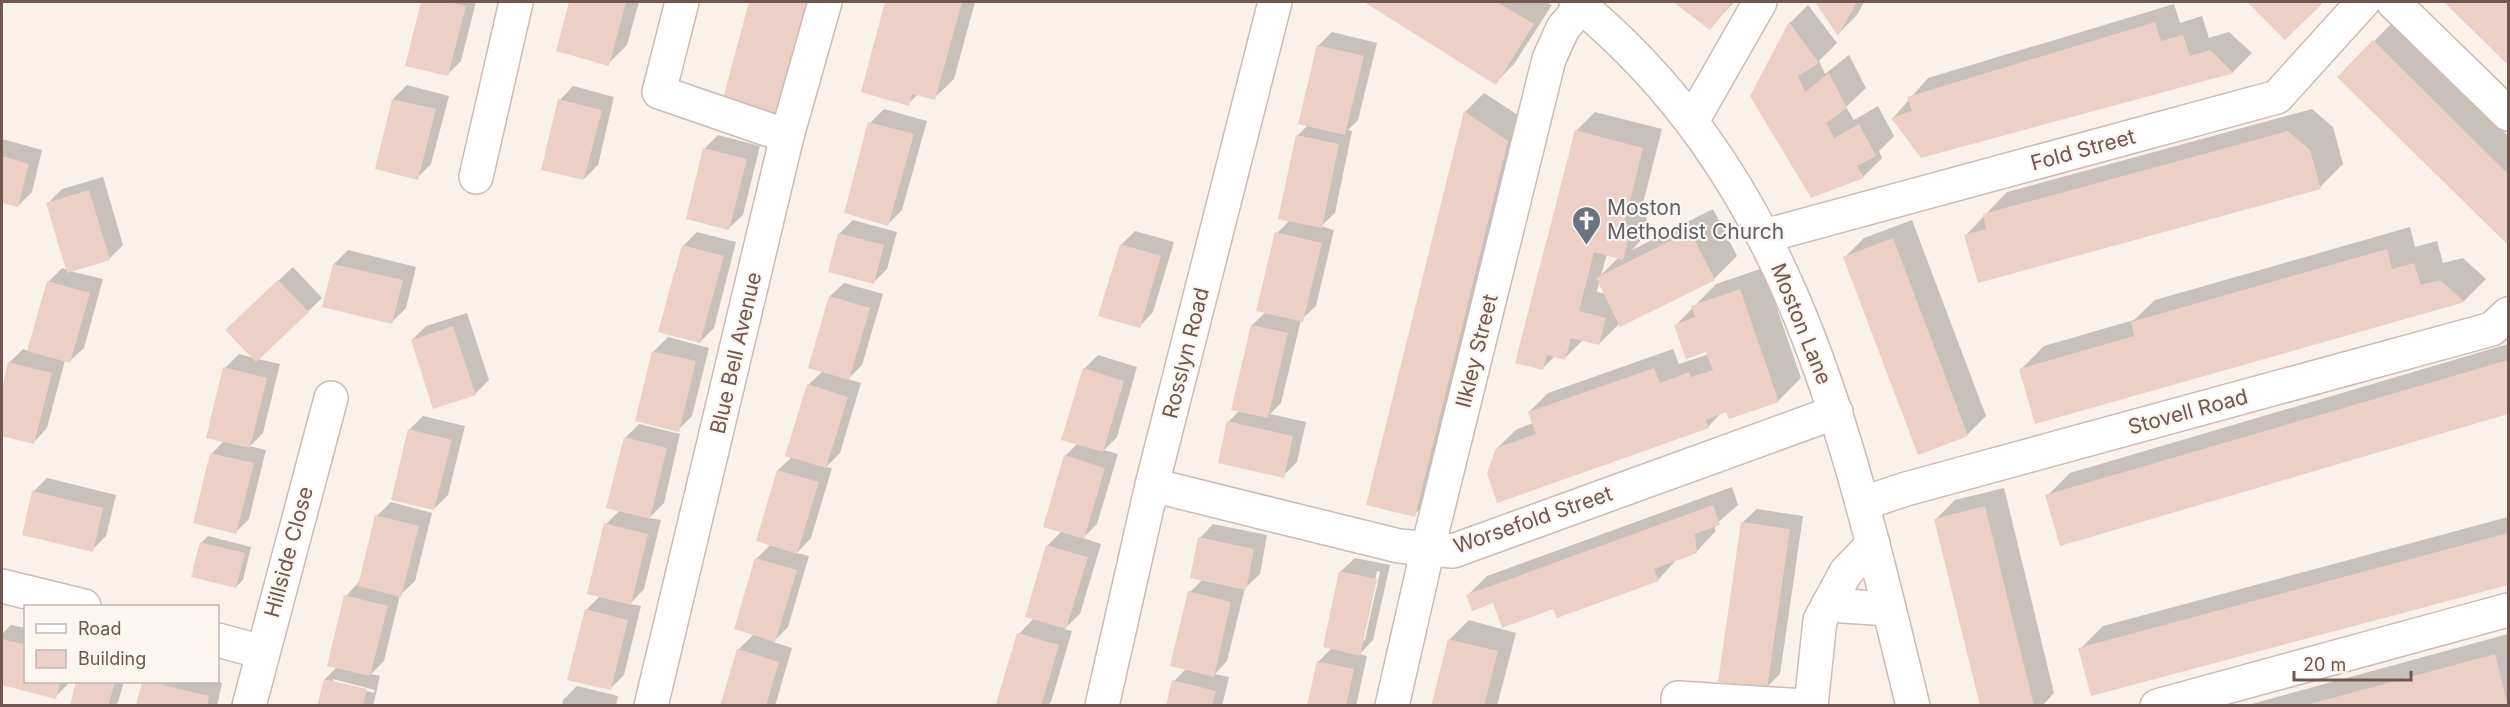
<svg xmlns="http://www.w3.org/2000/svg" width="2510" height="707" font-family="Inter,sans-serif">
	<rect width="100%" height="100%" fill="#faf1ea"/>
	<g fill="#0003" fill-rule="evenodd">
		<path d="M422,2H476L461,61L447,75L406,64Z"/>
		<path d="M571,2H639L627,45L608,64L558,50Z"/>
		<path d="M750,2H819L793,99L774,118L723,105Z"/>
		<path d="M887,2H975L954,79L934,98L918,94L908,104L863,91Z"/>
		<path d="M1366,2H1546L1552,5L1514,64L1495,83Z"/>
		<path d="M1676,2H1734L1710,28Z"/>
		<path d="M1816,2H1864L1857,15L1838,34Z"/>
		<path d="M2249,2H2322L2285,38Z"/>
		<path d="M2446,2H2508V63Z"/>
		<path d="M2174,4L2180,23L2202,16L2209,38L2229,32L2252,53L2233,72L1922,156L1893,118L1928,78Z"/>
		<path d="M1808,5L1837,43L1819,61L1825,74L1849,55L1866,88L1846,107L1854,120L1878,106L1894,136L1879,151L1882,158L1863,177L1752,96L1790,23Z"/>
		<path d="M2393,22L2508,136V243L2339,77Z"/>
		<path d="M1332,32L1377,43L1358,120L1348,130L1352,131L1335,213L1321,226L1334,230L1316,306L1301,320L1281,403L1270,414L1306,422L1297,462L1283,476L1228,422L1240,410L1233,408L1252,325L1266,312L1277,233L1290,220L1297,136L1308,125L1318,46Z"/>
		<path d="M407,85L449,96L431,164L417,178L393,99Z"/>
		<path d="M573,86L614,97L598,165L584,179L560,100Z"/>
		<path d="M1484,93L1527,121L1434,496L1414,515L1465,112Z"/>
		<path d="M884,109L927,121L902,210L888,224L870,123Z"/>
		<path d="M2312,109L2333,127L2343,164L2320,187L1966,235L2007,192Z"/>
		<path d="M1595,112L1662,129L1640,215L1647,218L1642,239L1632,250L1713,209L1737,256L1714,279L1620,323L1599,344L1583,340L1565,358L1555,356L1543,368L1576,131ZM1607,254L1619,257L1601,275ZM1599,282L1605,294L1597,292Z"/>
		<path d="M718,135L760,146L743,215L729,228L704,149Z"/>
		<path d="M2,139L42,150L32,192L18,206L2,201Z"/>
		<path d="M103,177L123,245L109,259L70,271L103,279L84,348L70,361L65,360L47,428L34,442L2,434V396L9,363L23,349L29,351L48,282L62,268L68,270L48,203L62,189Z"/>
		<path d="M853,220L897,232L887,269L873,283L839,234Z"/>
		<path d="M1912,220L1986,416L1967,435L1845,257L1864,238Z"/>
		<path d="M2410,227L2415,247L2437,241L2443,263L2463,258L2486,279L2464,301L2036,422L2021,369L2044,346L2134,320L2155,300Z"/>
		<path d="M1135,231L1174,242L1153,312L1140,326L1121,245Z"/>
		<path d="M697,232L736,242L714,328L700,342L683,246Z"/>
		<path d="M348,250L416,267L406,308L392,322L334,264Z"/>
		<path d="M293,267L322,298L258,359L280,364L263,433L250,446L266,450L249,519L236,532L211,454L224,441L225,368L239,354L254,358L241,316Z"/>
		<path d="M1763,268L1801,378L1778,401L1722,412L1708,427L1497,448L1517,429L1533,423L1529,412L1548,393L1673,349L1679,364L1709,354L1676,325L1716,284Z"/>
		<path d="M844,283L883,294L862,365L848,379L861,383L840,453L826,467L832,468L811,538L797,553L809,556L788,627L773,642L792,648L775,706H722L738,650L754,634L736,628L757,558L771,544L758,540L778,470L792,457L808,385L823,371L830,296Z"/>
		<path d="M467,313L489,380L475,394L412,340L426,326Z"/>
		<path d="M668,337L709,348L692,416L678,430L637,420L654,351Z"/>
		<path d="M2508,344V412L2061,544L2047,496L2070,473Z"/>
		<path d="M1098,355L1137,367L1117,437L1104,450L1118,454L1097,524L1083,538L1101,544L1080,614L1064,629L1072,631L1051,702L1047,706H1005L998,703L1019,634L1034,618L1047,546L1062,531L1065,456L1078,443L1084,369Z"/>
		<path d="M423,416L465,426L448,495L434,509L409,430Z"/>
		<path d="M639,424L680,434L664,503L649,518L661,520L644,589L630,604L641,606L624,675L610,689L586,610L600,596L606,524L620,510L625,438Z"/>
		<path d="M47,478L116,495L106,536L92,550L33,492Z"/>
		<path d="M1732,487L1738,505L1715,525V532L1696,552L1677,559L1658,580L1554,608L1494,601L1468,595L1487,576Z"/>
		<path d="M2004,488L2054,693L2042,706H1981L1936,519L1955,500Z"/>
		<path d="M391,502L432,513L415,581L400,595L384,661L371,674L380,676L373,706H319L325,679L337,667L346,596L359,582L377,516ZM333,679L375,690L374,693L333,682Z"/>
		<path d="M1757,509L1803,516L1780,674L1767,687L1743,522Z"/>
		<path d="M2508,517V583L2092,695L2080,649L2103,626Z"/>
		<path d="M1213,524L1267,535L1260,574L1245,588L1227,661L1215,674L1229,677L1222,706H1168L1174,681L1186,669L1190,592L1203,579L1200,538Z"/>
		<path d="M208,536L251,547L243,580L236,587L201,543Z"/>
		<path d="M1355,558L1390,565L1373,640L1360,654L1367,656L1356,706H1309L1318,662L1332,648L1341,571ZM1377,571L1380,572L1365,640H1362Z"/>
		<path d="M1469,620L1516,633L1497,706H1433L1450,639Z"/>
		<path d="M11,625L26,628V682H70L55,697L2,684V634Z"/>
		<path d="M2508,634V704L2503,706H2244Z"/>
		<path d="M218,681L222,683L217,706H138L144,682Z"/>
		<path d="M77,682H124L118,702L115,706H71Z"/>
		<path d="M577,686L618,696L616,706H562L563,700Z"/>
	</g>
	<g fill="#eccfc5">
		<path d="M421,2H449L466,6L448,76L405,66Z"/>
		<path d="M569,2H626L609,66L556,51Z"/>
		<path d="M749,2H806L774,120L721,106Z"/>
		<path d="M885,2H962L935,100L912,94L909,106L861,92Z"/>
		<path d="M1364,2H1497L1534,24L1496,85Z"/>
		<path d="M1673,2H1732L1710,30Z"/>
		<path d="M1815,2H1857L1838,36Z"/>
		<path d="M2247,2H2320L2322,4L2285,40Z"/>
		<path d="M2444,2H2508V65Z"/>
		<path d="M1789,22L1819,63L1798,76L1805,92L1829,73L1847,108L1826,123L1834,138L1859,124L1876,156L1857,166L1864,178L1811,198L1750,96Z"/>
		<path d="M2155,22L2161,41L2183,35L2190,56L2210,50L2234,73L1921,158L1891,118L1912,111L1907,97Z"/>
		<path d="M2373,40L2508,174V245L2337,77Z"/>
		<path d="M1317,45L1364,56L1345,135L1298,124Z"/>
		<path d="M392,99L436,109L418,180L375,169Z"/>
		<path d="M558,99L602,110L584,180L541,170Z"/>
		<path d="M1464,111L1508,141L1415,517L1366,505Z"/>
		<path d="M868,122L914,134L888,226L844,213Z"/>
		<path d="M1575,130L1643,148L1622,234L1629,238L1623,260L1594,252L1579,311L1606,318L1599,345L1571,338L1565,360L1547,355L1543,370L1515,363Z"/>
		<path d="M2288,131L2310,150L2321,189L1978,283L1964,235L1986,229L1983,214Z"/>
		<path d="M1296,135L1339,144L1322,228L1278,219Z"/>
		<path d="M703,148L747,159L729,230L686,219Z"/>
		<path d="M2,156L29,164L18,207L2,203Z"/>
		<path d="M89,190L110,260L67,273L46,203Z"/>
		<path d="M1690,231L1715,280L1620,327L1596,278Z"/>
		<path d="M1275,232L1322,243L1303,322L1256,311Z"/>
		<path d="M838,233L884,245L874,284L828,272Z"/>
		<path d="M1893,238L1968,436L1918,455L1843,257Z"/>
		<path d="M1120,244L1161,256L1140,328L1098,316Z"/>
		<path d="M682,245L724,256L700,343L658,332Z"/>
		<path d="M2387,249L2392,269L2414,263L2421,285L2440,280L2465,302L2035,424L2019,369L2134,336L2131,322Z"/>
		<path d="M333,264L403,280L392,324L322,307Z"/>
		<path d="M278,280L309,312L256,362L225,330Z"/>
		<path d="M47,281L90,293L70,363L27,351Z"/>
		<path d="M1740,289L1779,402L1729,419L1726,412L1706,420L1709,428L1497,503L1487,473L1496,448L1536,434L1528,412L1654,368L1660,383L1689,372L1691,377L1713,370L1706,352L1686,359L1674,325L1695,317L1691,306Z"/>
		<path d="M829,296L870,308L849,380L808,368Z"/>
		<path d="M1251,325L1288,333L1268,418L1231,410Z"/>
		<path d="M453,326L476,395L433,409L411,340Z"/>
		<path d="M652,351L696,361L679,432L635,421Z"/>
		<path d="M2508,360V414L2060,546L2045,495Z"/>
		<path d="M8,362L52,373L34,444L2,436V389Z"/>
		<path d="M223,367L267,378L250,448L206,438Z"/>
		<path d="M1083,368L1124,381L1103,452L1061,440Z"/>
		<path d="M807,384L848,397L826,468L785,456Z"/>
		<path d="M1227,421L1293,436L1284,478L1218,463Z"/>
		<path d="M408,429L452,440L434,510L391,500Z"/>
		<path d="M624,437L667,448L650,519L606,508Z"/>
		<path d="M210,453L254,463L236,534L193,523Z"/>
		<path d="M1064,455L1105,468L1084,539L1043,527Z"/>
		<path d="M777,470L819,482L797,554L756,541Z"/>
		<path d="M32,491L103,508L93,552L22,535Z"/>
		<path d="M1713,505L1720,525L1695,534L1697,553L1654,569L1659,581L1557,618L1553,609L1502,628L1493,603L1472,611L1466,595Z"/>
		<path d="M1985,506L2034,706H1980L1934,519Z"/>
		<path d="M375,515L419,526L401,597L358,586Z"/>
		<path d="M1741,522L1790,529L1767,689L1718,682Z"/>
		<path d="M604,523L648,534L631,605L587,594Z"/>
		<path d="M2508,533V585L2091,696L2078,648Z"/>
		<path d="M1198,537L1254,549L1246,590L1190,578Z"/>
		<path d="M200,542L245,553L236,588L191,577Z"/>
		<path d="M1046,545L1088,557L1066,629L1025,617Z"/>
		<path d="M755,558L797,570L775,642L734,629Z"/>
		<path d="M1339,571L1377,579L1360,656L1323,647Z"/>
		<path d="M1188,591L1231,602L1214,677L1170,666Z"/>
		<path d="M344,595L388,606L370,676L327,666Z"/>
		<path d="M585,609L628,620L611,690L567,680Z"/>
		<path d="M1017,633L1059,645L1041,706L996,704Z"/>
		<path d="M2,639L26,645V682H60L56,699L2,685Z"/>
		<path d="M1448,639L1498,651L1484,706H1431Z"/>
		<path d="M737,649L779,662L766,706H720Z"/>
		<path d="M2495,654L2508,706H2306V705Z"/>
		<path d="M1317,661L1354,669L1346,706H1307Z"/>
		<path d="M324,679L367,689L363,706H317Z"/>
		<path d="M1172,680L1216,691L1212,706H1166Z"/>
		<path d="M76,682H115L108,706H70Z"/>
		<path d="M142,682H151L209,696L207,706H136Z"/>
	</g>
	<g fill="none" stroke-linecap="round" stroke-linejoin="round">
		<defs>
			<g id="minor">
				<path d="M682,2L659,92L787,136"/>
				<path d="M1576,2C1797,183 1848,443 1913,706"/>
				<path d="M2393,2L2508,114"/>
				<path d="M1692,121L1760,2"/>
				<path d="M476,177L516,2"/>
				<path d="M1765,236L2277,97L2363,2"/>
				<path d="M1152,485L1399,546L1453,551L1836,412"/>
				<path d="M1864,503L1906,489L2492,329L2508,314"/>
				<path d="M2,586L84,606"/>
				<path d="M1828,605L1889,609"/>
				<path d="M218,640L262,652"/>
				<path d="M249,706L331,398"/>
				<path d="M651,706L787,136L825,2"/>
				<path d="M1102,706L1152,485L1275,2"/>
				<path d="M1392,706L1428,548L1549,59L1563,28L1582,6"/>
				<path d="M1678,706V698L1805,706"/>
				<path d="M1811,706L1820,620L1846,572L1873,544"/>
				<path d="M2157,706L2508,610"/>
			</g>
		</defs>
		<use href="#minor" stroke="#cdbbb4" stroke-width="36"/>
		<use href="#minor" stroke="#fff" stroke-width="33"/>
	</g>
	<defs>
		<symbol id="church-pin" viewBox="-11 -11 22 30"><path d="M0 17L-7.5 6A9.5 9.5 0 1 1 7.5 6Z" fill="#6b7280" stroke="#fdf6f0"/><path d="M-1.2-6h2.4v3.5h3.3v2.4h-3.3V6h-2.4V-.1h-3.3v-2.4h3.3Z" fill="#fff"/></symbol>
	</defs>
	<g fill-rule="evenodd">
		<use href="#church-pin" x="1570" y="204" width="33" height="45"/>
	</g>
	<g text-anchor="middle" stroke-width="4.5" stroke-linejoin="round" paint-order="stroke">
		<g font-size="21" fill="#725750" stroke="#fdf6f0">
			<text transform="translate(2083 150) rotate(-15)" y="7">Fold Street</text>
			<text transform="translate(1801 324) rotate(68)" y="7">Moston Lane</text>
			<text transform="translate(1477 351) rotate(-76)" y="7">Ilkley Street</text>
			<text transform="translate(736 353) rotate(-77)" y="7">Blue Bell Avenue</text>
			<text transform="translate(1186 353) rotate(-76)" y="7">Rosslyn Road</text>
			<text transform="translate(2188 412) rotate(-15)" y="7">Stovell Road</text>
			<text transform="translate(1533 520) rotate(-19)" y="7">Worsefold Street</text>
			<text transform="translate(289 552) rotate(-75)" y="7">Hillside Close</text>
		</g>
		<g font-size="21" fill="#5b616d" stroke="#fdf6f0" text-anchor="start">
			<text x="1607" y="215">Moston<tspan x="1607" dy="24">Methodist Church</tspan></text>
		</g>
	</g>
	<rect width="2510" height="707" fill="none" stroke="#725750" stroke-width="6"/>
	<rect x="24" y="605" width="195" height="78" fill="#fdf6f0" stroke="#c5b6b0" stroke-width="1.5"/>
	<rect x="36" y="624" width="30" height="9" fill="#ffffff" stroke="#c5b6b0" stroke-width="1.5"/>
	<text x="78" y="635" font-size="18" fill="#725750">Road</text>
	<rect x="36" y="650" width="30" height="18" fill="#eccfc5" stroke="#c5b6b0" stroke-width="1.5"/>
	<text x="78" y="665" font-size="18" fill="#725750">Building</text>
	<path d="M2294 671v9h117v-9" fill="none" stroke="#725750" stroke-width="3"/>
	<text x="2303" y="671" font-size="18" fill="#725750" stroke="#fdf6f0" stroke-width="4.5" paint-order="stroke">20 m</text>
</svg>
